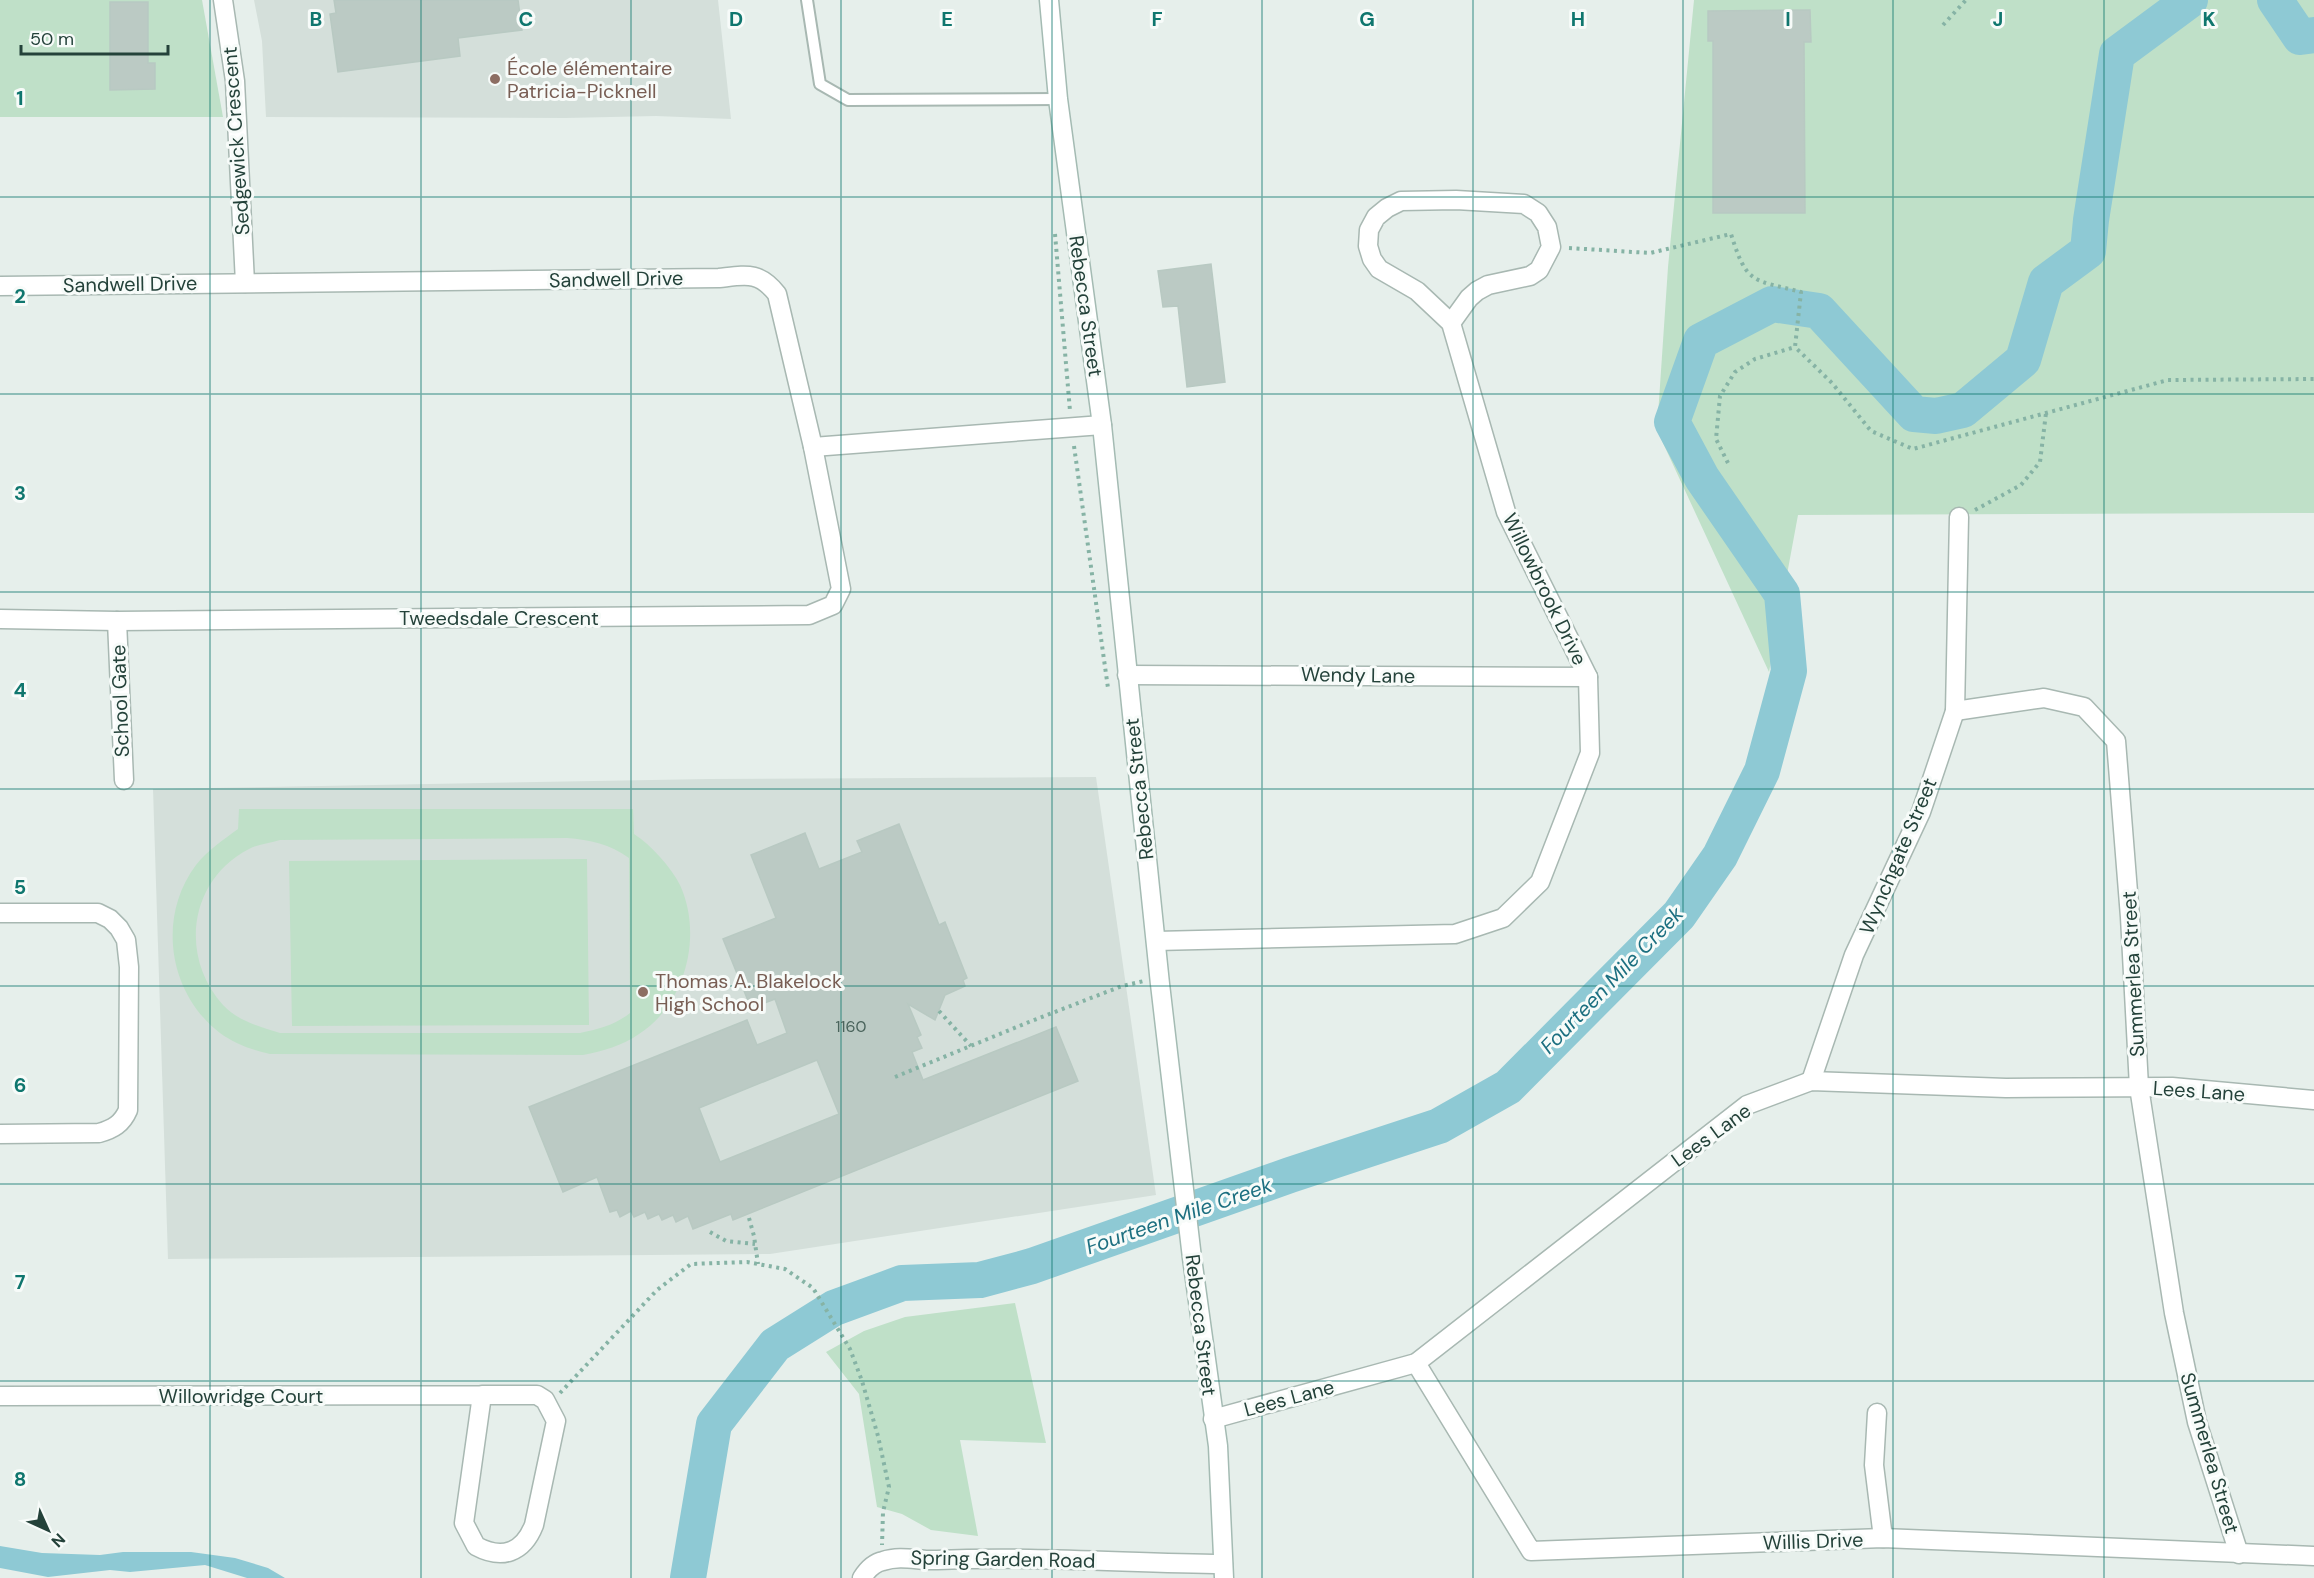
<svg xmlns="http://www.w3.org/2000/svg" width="2314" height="1578" font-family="'DM Sans',sans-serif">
	<rect width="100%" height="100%" fill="#e6efeb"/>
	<g fill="#d4dfda">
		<path d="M254,0H718L731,119L656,116L565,118L266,117L262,41Z"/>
		<path d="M1096,777L1156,1195L770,1254L168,1259L153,789L709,779Z"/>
	</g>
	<g fill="#bfe0c8" fill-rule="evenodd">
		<path d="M0,0H202L223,117H0Z"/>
		<path d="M1694,0H2314V513L1798,515L1769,672L1657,430L1668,267Z"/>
		<path d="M239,809H633L634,834C652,846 670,866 680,885C703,935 686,1004 639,1034C622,1046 603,1051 583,1055L270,1054C252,1050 235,1044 220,1033C168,993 157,917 196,865C208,850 223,840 238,829ZM567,838C590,840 610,844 629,858L630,1013C615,1025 599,1029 580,1033H280C260,1027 238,1021 223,1005C179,956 189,880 249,849C259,844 270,843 280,840Z"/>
		<path d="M587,859L589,1025L292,1026L289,861Z"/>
		<path d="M1015,1303L1046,1443L960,1440L978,1536L931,1530L902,1514L877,1507L859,1394L826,1352L864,1331L905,1317Z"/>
	</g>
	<path fill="#8ec9d4" d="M0,1546L42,1553L100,1555L123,1552H191L235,1558L268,1568L285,1578H247L205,1565L130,1572L110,1570L48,1577L0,1568Z"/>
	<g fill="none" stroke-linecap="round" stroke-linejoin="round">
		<g stroke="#8ec9d4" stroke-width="36">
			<path d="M2275,0L2300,37L2314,35"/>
			<path d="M688,1578L714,1424L775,1345L834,1308L902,1283L980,1280L1032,1266L1290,1175L1439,1126L1508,1087L1679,915L1720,856L1762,771L1789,671L1782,594L1702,478L1672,422L1701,341L1772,304L1819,311L1914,414L1936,416L1963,410L2023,360L2046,282L2088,251L2091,220L2117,54L2190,0"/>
		</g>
	</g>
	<g fill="#bbcac4" stroke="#b8c9c2" stroke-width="1.5" fill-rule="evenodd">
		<path d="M334,0H518L522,30L458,38L460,56L338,72L330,14L336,13Z"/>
		<path d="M110,2H148V63H155V89L110,90Z"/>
		<path d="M1810,10L1811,42H1804L1805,213H1713V41H1708V11Z"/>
		<path d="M1211,264L1225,382L1187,387L1178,306L1163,307L1158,271Z"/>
		<path d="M899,824L939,925L945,922L967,978L963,980L965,986L945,995L935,1020L908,1004L921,1035L917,1037L922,1048L912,1052L923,1080L1056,1027L1078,1081L733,1220L731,1214L693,1229L688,1216L676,1222L673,1215L662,1220L659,1214L648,1219L645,1212L634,1217L631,1211L620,1217L617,1210L610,1212L597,1177L563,1192L529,1107L747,1020L757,1045L787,1033L775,999L751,1008L723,939L776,918L751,855L805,833L819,869L862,852L857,841ZM817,1060L839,1114L720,1162L699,1108Z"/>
	</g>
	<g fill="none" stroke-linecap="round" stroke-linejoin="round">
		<defs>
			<path id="service" d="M807,0L820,84L848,100L1058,99"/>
			<g id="minor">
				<path d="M223,0L235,81L245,283"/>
				<path d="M0,286L719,278C746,275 759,271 777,294L813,447L841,589L833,605L809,615L117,621L0,619"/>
				<path d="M813,447L1102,425"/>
				<path d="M117,621L124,780"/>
				<path d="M1127,675L1588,677"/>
				<path d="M1955,711L2044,698L2084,707L2116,741L2130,917L2139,1087L2174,1313L2197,1422L2239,1554"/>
				<path d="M0,913H98L110,919L119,928L126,940L129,967L128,1110C122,1124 113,1129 99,1133L0,1134"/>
				<path d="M1156,941L1455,934L1503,918L1540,882L1590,753L1588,677L1506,512L1451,323L1417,291L1379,269L1372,259L1368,246L1369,230L1376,217L1387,208L1401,201L1456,200L1524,204L1538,213L1547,227L1551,247L1539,270L1530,276L1488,285L1477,291L1469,298L1451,323"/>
				<path d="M1811,1081L1854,955L1921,812L1955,711L1959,517"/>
				<path d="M1416,1363L1531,1551L1883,1538L2314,1556"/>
				<path d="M0,1396L482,1395H537L545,1400L556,1421L534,1525C523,1553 502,1560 476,1546L464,1523L482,1395"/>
				<path d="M1877,1413L1874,1465L1883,1538"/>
				<path d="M1213,1419L1416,1363L1747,1105L1811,1081L2006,1088L2172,1087L2314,1100"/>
				<path d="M862,1578C867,1570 873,1563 883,1561C901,1555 919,1561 937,1560C1032,1556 1128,1563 1223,1564"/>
			</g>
			<path id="secondary" d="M1049,0L1058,99L1102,425L1160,984L1192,1258L1218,1446L1224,1578"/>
		</defs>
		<use href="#service" stroke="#a8b8b2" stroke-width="14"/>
		<use href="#minor" stroke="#a8b8b2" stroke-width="21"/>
		<use href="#secondary" stroke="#a4bbb3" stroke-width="21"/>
		<g stroke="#86b3a5" stroke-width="4" stroke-dasharray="3 4.5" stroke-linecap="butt">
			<path d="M1943,25L1966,0"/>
			<path d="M1055,234L1070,411"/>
			<path d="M1569,248L1650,253L1731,234C1747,285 1752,279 1801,292L1795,347L1832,383L1871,431L1913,449L2168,380L2314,379"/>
			<path d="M1074,446L1108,688"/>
			<path d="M1728,463L1716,439L1720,396L1735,372L1755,359L1795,347"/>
			<path d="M1975,510L2021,485L2040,462L2046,413"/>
			<path d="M939,1011L971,1046"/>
			<path d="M895,1077L1029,1022L1122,986L1144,981"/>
			<path d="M749,1218L754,1236L758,1264"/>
			<path d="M710,1232L726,1241L755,1244"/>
			<path d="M560,1393L657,1290L691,1264L747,1262L785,1269L813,1288L850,1349L862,1381L878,1436L889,1487L883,1512L882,1545"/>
		</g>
		<use href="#service" stroke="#fff" stroke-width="10"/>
		<use href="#minor" stroke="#fff" stroke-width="18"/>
		<use href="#secondary" stroke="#fff" stroke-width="18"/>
	</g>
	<path fill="none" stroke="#0f766e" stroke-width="1.5" stroke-opacity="0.55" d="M210,0V1578M421,0V1578M631,0V1578M841,0V1578M1052,0V1578M1262,0V1578M1473,0V1578M1683,0V1578M1893,0V1578M2104,0V1578M0,197H2314M0,394H2314M0,592H2314M0,789H2314M0,986H2314M0,1184H2314M0,1381H2314"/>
	<g fill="#8d6e63" stroke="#f7fbf9" stroke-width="2">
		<circle cx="495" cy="79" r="6"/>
		<circle cx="643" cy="992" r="6"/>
	</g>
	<g text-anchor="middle" stroke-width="6" stroke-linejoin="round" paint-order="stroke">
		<g font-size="16" fill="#4a645c">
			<text x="851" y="1032">1160</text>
		</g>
		<g font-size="20" fill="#785e54" stroke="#f7fbf9" text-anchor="start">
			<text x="507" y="75">École élémentaire<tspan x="507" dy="23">Patricia-Picknell</tspan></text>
			<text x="655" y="988">Thomas A. Blakelock<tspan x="655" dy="23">High School</tspan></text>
		</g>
		<g font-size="20" fill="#24423a" stroke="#f7fbf9">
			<text transform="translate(236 141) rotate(-94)" y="7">Sedgewick Crescent</text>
			<text transform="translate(616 279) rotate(-1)" y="7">Sandwell Drive</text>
			<text transform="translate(130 284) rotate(-1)" y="7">Sandwell Drive</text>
			<text transform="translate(1086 306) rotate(82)" y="7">Rebecca Street</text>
			<text transform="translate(1545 589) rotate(64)" y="7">Willowbrook Drive</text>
			<text x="499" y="625">Tweedsdale Crescent</text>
			<text transform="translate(1358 675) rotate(1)" y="7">Wendy Lane</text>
			<text transform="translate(120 701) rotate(-92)" y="7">School Gate</text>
			<text transform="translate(1139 789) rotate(-96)" y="7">Rebecca Street</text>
			<text transform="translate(1898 856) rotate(-67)" y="7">Wynchgate Street</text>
			<text transform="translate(2133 974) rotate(-93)" y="7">Summerlea Street</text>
			<text transform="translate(2199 1091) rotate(4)" y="7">Lees Lane</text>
			<text transform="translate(1711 1135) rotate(-36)" y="7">Lees Lane</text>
			<text transform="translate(1201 1325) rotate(83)" y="7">Rebecca Street</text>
			<text x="241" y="1403">Willowridge Court</text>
			<text transform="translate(1289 1398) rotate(-15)" y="7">Lees Lane</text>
			<text transform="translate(2210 1453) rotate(74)" y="7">Summerlea Street</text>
			<text transform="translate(1813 1541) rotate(-2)" y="7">Willis Drive</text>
			<text transform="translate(1003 1559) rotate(1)" y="7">Spring Garden Road</text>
		</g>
		<g font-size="21" font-style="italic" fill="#1c6f80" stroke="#f7fbf9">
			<text transform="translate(1612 980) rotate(-46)" y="7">Fourteen Mile Creek</text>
			<text transform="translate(1179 1216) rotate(-19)" y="7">Fourteen Mile Creek</text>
		</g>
	</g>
	<g font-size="20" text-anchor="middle" font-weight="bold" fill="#0f766e" stroke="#f7fbf9" stroke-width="6" stroke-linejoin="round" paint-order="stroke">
		<text x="316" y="26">B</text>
		<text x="526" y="26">C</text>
		<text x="736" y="26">D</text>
		<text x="947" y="26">E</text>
		<text x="1157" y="26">F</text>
		<text x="1367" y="26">G</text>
		<text x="1578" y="26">H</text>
		<text x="1788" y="26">I</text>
		<text x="1998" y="26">J</text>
		<text x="2209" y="26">K</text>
		<text x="20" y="105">1</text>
		<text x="20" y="303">2</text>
		<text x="20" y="500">3</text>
		<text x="20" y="697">4</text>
		<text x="20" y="894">5</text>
		<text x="20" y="1092">6</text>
		<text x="20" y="1289">7</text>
		<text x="20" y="1486">8</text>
	</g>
	<g transform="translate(48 1530) rotate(135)" stroke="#f7fbf9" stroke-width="4.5" paint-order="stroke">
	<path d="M0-4.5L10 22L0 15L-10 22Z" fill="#24423a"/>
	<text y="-9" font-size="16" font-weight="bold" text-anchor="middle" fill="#24423a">N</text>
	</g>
	<path d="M21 45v9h147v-9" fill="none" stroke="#24423a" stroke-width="3"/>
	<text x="30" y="45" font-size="18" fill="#24423a" stroke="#f7fbf9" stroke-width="4.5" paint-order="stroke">50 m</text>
</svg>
